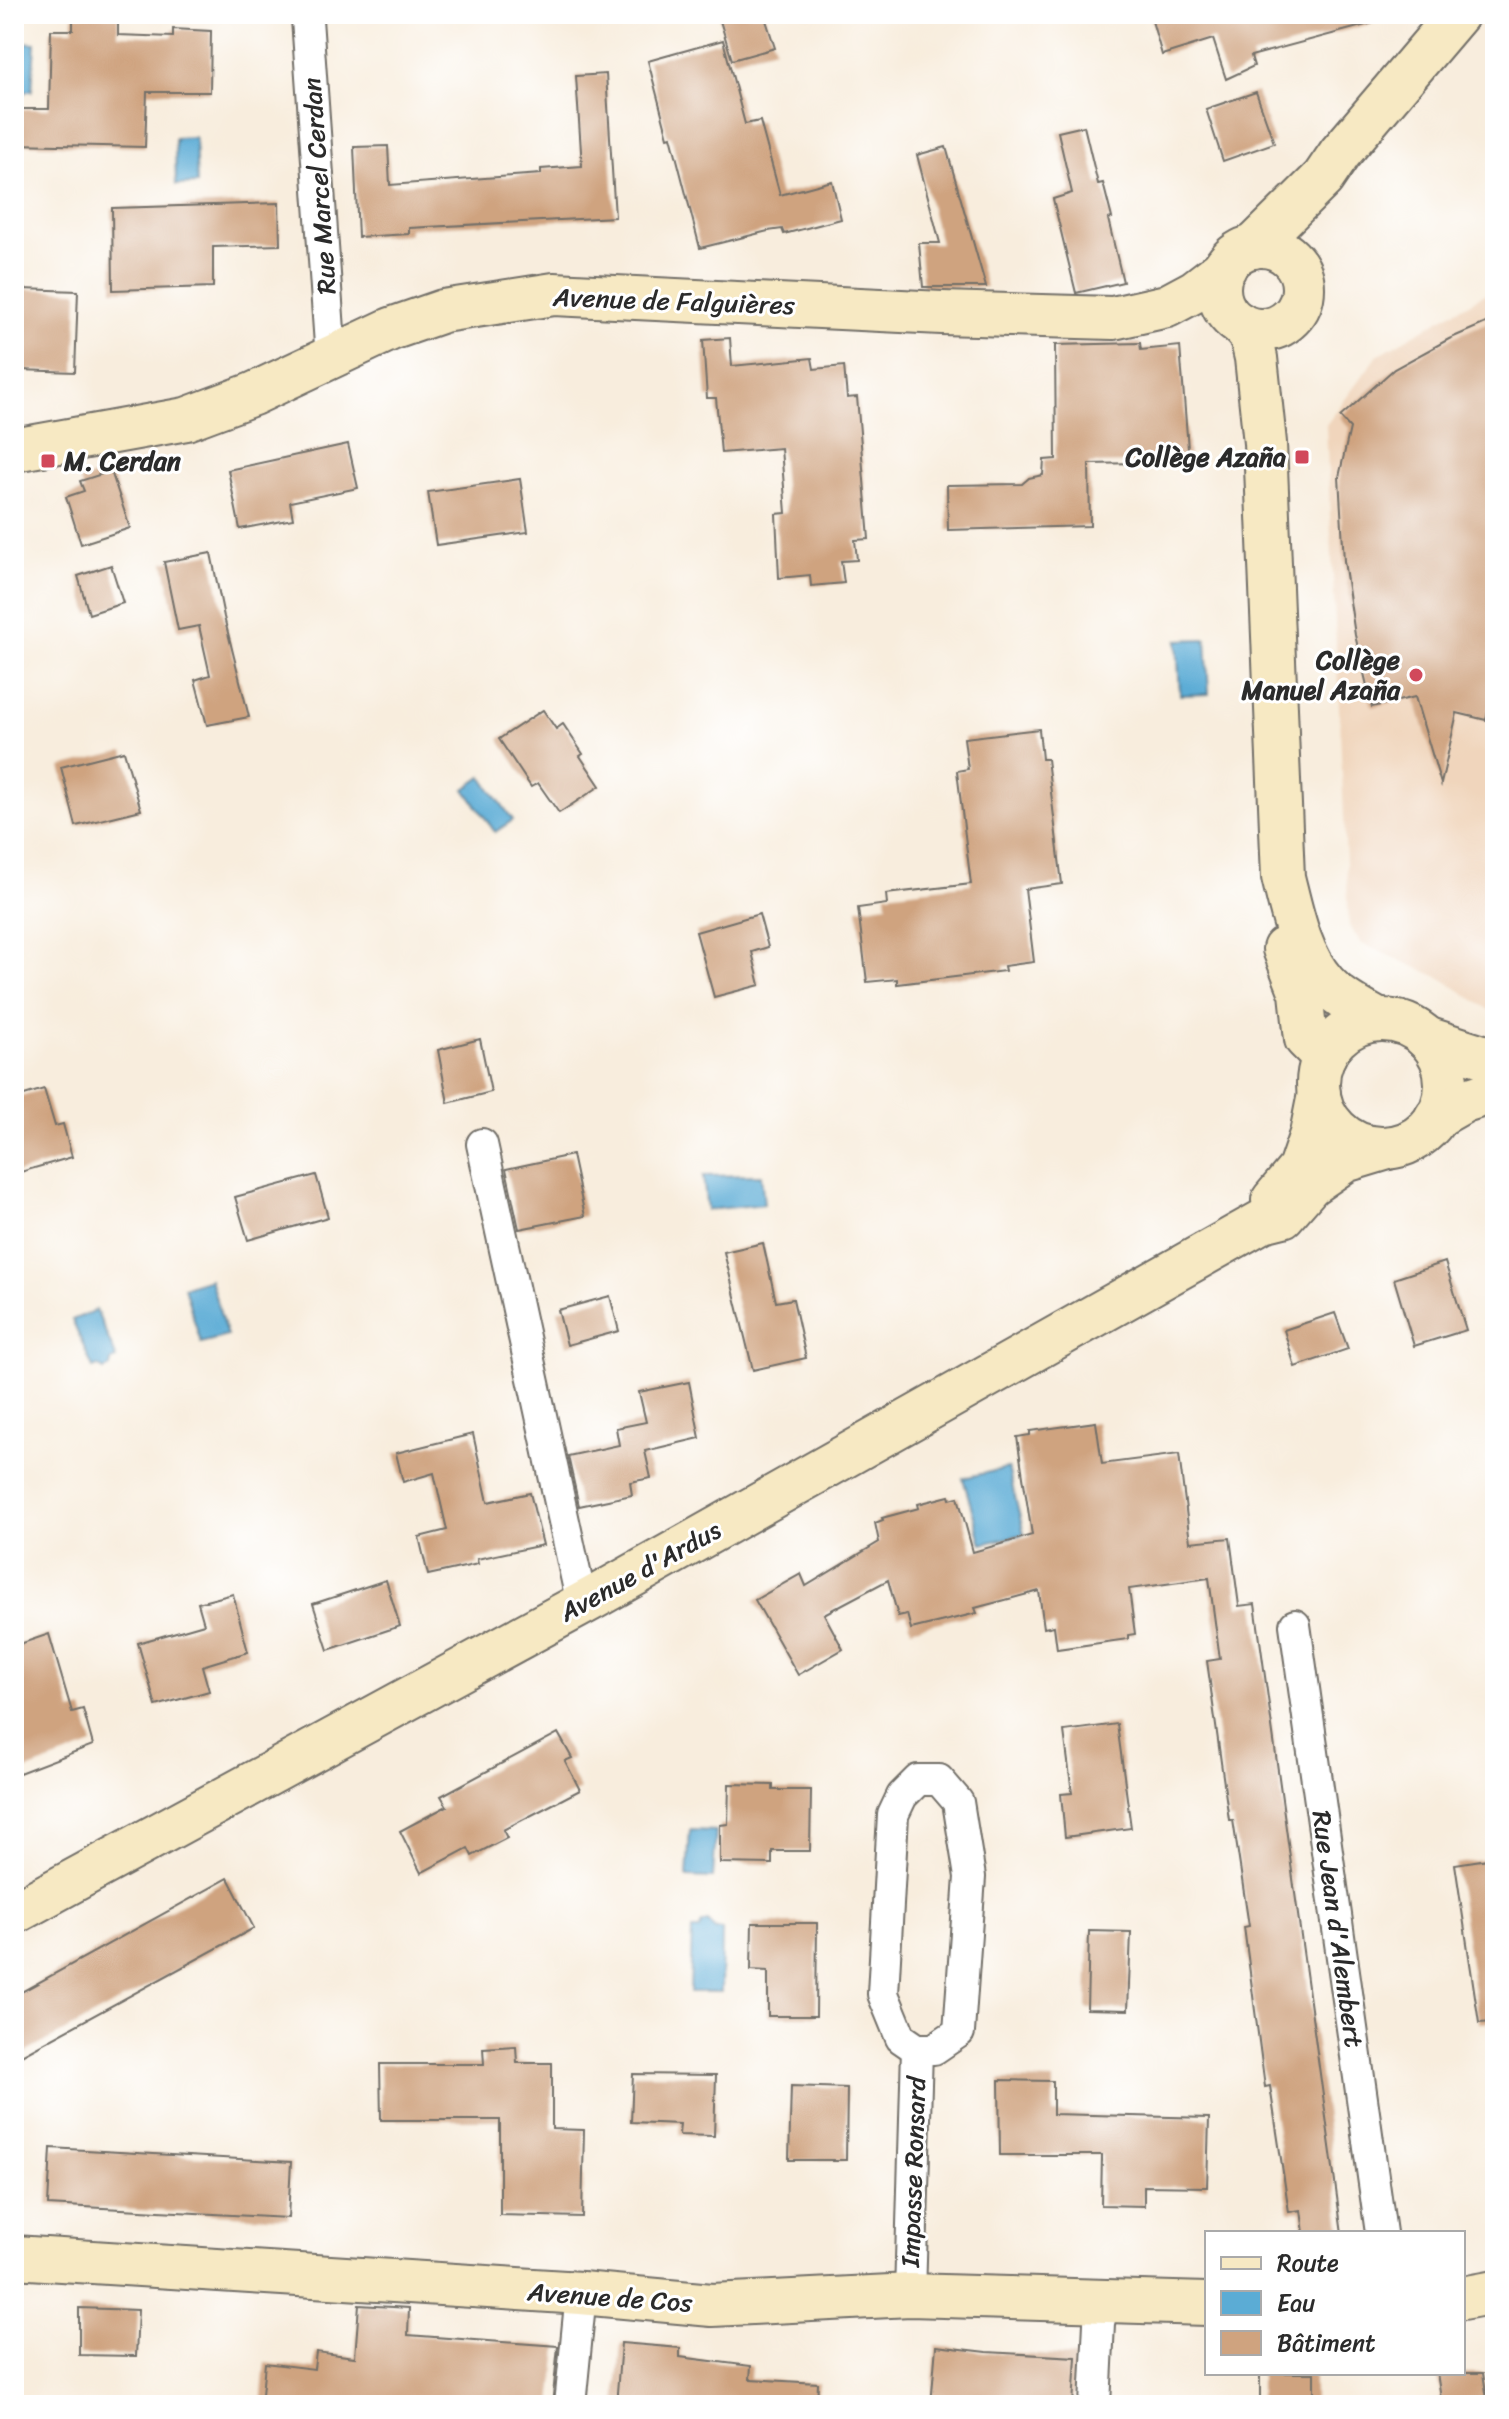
<svg xmlns="http://www.w3.org/2000/svg" width="1509" height="2419" font-family="Sriracha,sans-serif">
	<rect width="100%" height="100%" fill="#fff"/>
	<filter id="ink" filterUnits="userSpaceOnUse"><feTurbulence type="fractalNoise" baseFrequency=".0125" numOctaves="2"/><feDisplacementMap in="SourceGraphic" scale="16" xChannelSelector="R" yChannelSelector="G"/><feConvolveMatrix kernelMatrix="1 2 1 2 8 2 1 2 1" color-interpolation-filters="sRGB"/></filter>
	<filter id="wash" filterUnits="userSpaceOnUse"><feTurbulence type="fractalNoise" baseFrequency=".006" numOctaves="4" result="noise"/><feDisplacementMap in="SourceGraphic" scale="32" xChannelSelector="R" yChannelSelector="G"/><feGaussianBlur stdDeviation="1.8" result="paint"/><feColorMatrix in="noise" values="0 0 0 0 0 0 0 0 0 0 0 0 0 0 0 0 0 1.4 0 .05"/><feComposite in="paint" operator="in"/></filter>
	<g filter="url(#wash)">
		<rect width="100%" height="100%" fill="#f8eddd"/>
		<path fill="#f0d5bc" d="M1495,288V1014L1443,979L1362,944L1349,926L1326,425L1378,355Z"/>
		<g fill="#5bacd5" stroke="#436c80" stroke-width="2">
			<path d="M14,42L35,43L32,91H27L21,95L14,89Z"/>
			<path d="M195,137L197,184L176,185L175,138Z"/>
			<path d="M1206,639L1209,694L1180,695L1177,640Z"/>
			<path d="M482,777L513,820L495,832L465,789Z"/>
			<path d="M761,1175L764,1204L707,1210L703,1176Z"/>
			<path d="M210,1279L227,1336L201,1343L184,1287Z"/>
			<path d="M96,1310L117,1359L111,1361L110,1367L104,1370L98,1366L93,1368L72,1320Z"/>
			<path d="M1008,1468L1024,1534L982,1544L963,1478Z"/>
			<path d="M690,1830L716,1831L713,1878L687,1877Z"/>
			<path d="M708,1922L715,1930H722L721,1992H690L692,1930H699L702,1924Z"/>
		</g>
		<g id="blocks">
			<g fill="#cfa37f">
				<path d="M718,14H764L775,48L732,60Z"/>
				<path d="M1150,14H1372L1373,23L1251,56L1254,66L1226,79L1213,39L1162,55Z"/>
				<path d="M73,15L118,16V35L173,37V29L211,31L210,92H147L145,147L14,144V109H49L51,30H73Z"/>
				<path d="M723,40L745,124L760,121L780,195L832,181L841,219L784,234L782,229L768,231L700,248L671,136L668,137L648,61Z"/>
				<path d="M606,74L615,217L409,228V234L358,237L354,147L388,146L390,185L541,174V169L582,166L576,76Z"/>
				<path d="M1256,92L1274,143L1223,161L1206,109Z"/>
				<path d="M1084,126L1098,184L1103,183L1112,218L1108,219L1123,282L1076,293L1053,199L1072,193L1058,132Z"/>
				<path d="M946,147L986,287H923L919,243H940L917,155Z"/>
				<path d="M279,203L280,245L213,247V287L113,290L112,208Z"/>
				<path d="M22,289L78,291L75,372L20,370Z"/>
				<path d="M1495,319V684L1486,720L1457,713L1441,784L1415,697L1372,707L1355,635L1344,561L1339,477L1350,428L1340,417L1394,369L1449,339Z"/>
				<path d="M730,338L732,366L812,358L814,369L844,366L847,398L857,397L869,539L855,540L857,560L841,561L844,583L811,586L810,575L779,578L776,514L786,513L781,448L721,453L716,398H707L703,340Z"/>
				<path d="M1140,343L1141,350L1180,346L1189,462L1089,464L1090,526L948,530L947,485L1022,484L1029,478L1043,475L1044,460L1056,459L1055,345Z"/>
				<path d="M348,444L358,488L290,502L293,519L240,529L228,470Z"/>
				<path d="M111,471L130,528L81,544L66,497L84,491L80,481Z"/>
				<path d="M520,479L528,532L436,545L428,492Z"/>
				<path d="M211,553L224,617L249,717L207,725L195,680L210,675L199,626L178,630L164,562Z"/>
				<path d="M111,565L123,603L89,614L78,576Z"/>
				<path d="M543,710L556,729L563,724L583,754L580,756L600,786L559,813L538,783L531,787L499,739Z"/>
				<path d="M1039,729L1042,759H1047L1062,884L1025,889L1034,962L1004,966L1005,971L897,984V979L867,982L858,908L887,904L886,894L971,884L957,771L968,769L964,738Z"/>
				<path d="M124,751L141,810L76,826L61,767Z"/>
				<path d="M759,914L768,947L752,952L760,985L714,997L696,932Z"/>
				<path d="M480,1039L491,1092L448,1103L438,1050Z"/>
				<path d="M44,1089L55,1126L63,1124L72,1157L14,1174V1098Z"/>
				<path d="M572,1155L585,1216L519,1229L506,1169Z"/>
				<path d="M316,1175L328,1217L248,1240L235,1197Z"/>
				<path d="M763,1243L776,1302L793,1299L806,1358L753,1370L724,1252Z"/>
				<path d="M1445,1262L1466,1330L1414,1346L1394,1279Z"/>
				<path d="M610,1296L619,1331L567,1345L558,1310Z"/>
				<path d="M1335,1313L1348,1349L1295,1367L1284,1330Z"/>
				<path d="M689,1382L700,1438L645,1451L651,1478L630,1482L632,1495L579,1506L568,1456L619,1445L616,1428L646,1422L639,1392Z"/>
				<path d="M1096,1422L1102,1464L1179,1454L1190,1542L1230,1538L1239,1606L1255,1604L1342,2233H1304L1301,2210L1289,2212L1270,2086L1265,2087L1244,1927L1249,1926L1233,1820H1229L1207,1661L1220,1659L1209,1578L1129,1589L1135,1634L1128,1635V1639L1057,1649L1054,1626L1044,1628L1039,1591L975,1608L977,1613L911,1629L907,1614L898,1616L888,1580L824,1614L843,1649L798,1675L755,1600L801,1574L806,1586L879,1542L875,1523L883,1520L882,1518L919,1508L918,1504L949,1496L950,1499L958,1497L973,1552L1032,1535L1017,1437L1030,1435V1431Z"/>
				<path d="M473,1434L488,1502L530,1493L543,1545L477,1559L478,1564L428,1575L419,1537L447,1530L434,1473L403,1482L396,1453Z"/>
				<path d="M386,1580L400,1626L328,1650L313,1604Z"/>
				<path d="M233,1594L248,1652L202,1666L209,1691L156,1706L138,1643L204,1624L198,1603Z"/>
				<path d="M49,1634L72,1712L83,1709L93,1745L14,1775V1682L22,1679L14,1655V1646Z"/>
				<path d="M1117,1724L1131,1828L1065,1837L1061,1794L1072,1793L1064,1731Z"/>
				<path d="M558,1733L572,1758L565,1761L580,1790L503,1830L507,1838L472,1856L468,1848L421,1873L400,1831L447,1806L441,1796Z"/>
				<path d="M729,1784L773,1785V1790H811L810,1851H772V1864L720,1863V1825L728,1824Z"/>
				<path d="M1488,1859L1490,1871L1495,1870V2022L1479,2023L1455,1864Z"/>
				<path d="M228,1878L254,1928L14,2059V1996Z"/>
				<path d="M752,1923H817L816,2016H768V1971L751,1970Z"/>
				<path d="M1089,1931L1131,1932L1128,2010L1087,2009Z"/>
				<path d="M516,2046L517,2063H552V2129L584,2130L582,2217L500,2215V2120H381L380,2064H484L483,2048Z"/>
				<path d="M633,2074L716,2075L714,2136L679,2135L680,2124L631,2122Z"/>
				<path d="M999,2080L1053,2081V2114L1209,2118L1207,2187L1144,2186V2206L1101,2205L1102,2155H1000Z"/>
				<path d="M791,2086L847,2088L846,2160H789Z"/>
				<path d="M51,2148L291,2162L288,2218L48,2205Z"/>
				<path d="M359,2305L409,2308L408,2335L558,2346L552,2405H261L265,2363L314,2369L316,2352L355,2357Z"/>
				<path d="M79,2308L138,2310L136,2356L79,2355Z"/>
				<path d="M621,2343L680,2348V2357L751,2366L750,2379L818,2383L817,2405H616Z"/>
				<path d="M936,2346L987,2352L1076,2357L1073,2405H931Z"/>
				<rect x="1260" y="2373" width="54" height="32"/>
				<path d="M1437,2373H1483L1488,2405H1442Z"/>
			</g>
		</g>
	</g>
	<g filter="url(#ink)">
		<use href="#blocks" fill-opacity="0" stroke="#736f69" stroke-width="2"/>
		<g fill="none" stroke-linecap="round" stroke-linejoin="round">
			<defs>
				<g id="street">
					<path d="M304,14L307,19L331,359"/>
					<path d="M482,1144L582,1604"/>
					<path d="M1295,1625L1381,2233"/>
					<path d="M918,1780H939L958,1802L970,1877L959,2032L934,2049H917L901,2038L883,1994L893,1815L902,1796Z"/>
					<path d="M910,2295L917,2049"/>
					<path d="M570,2405L581,2293"/>
					<path d="M1095,2405L1099,2323L1104,2302"/>
				</g>
				<g id="secondary">
					<circle cx="1261" cy="288" r="42"/>
					<path d="M1253,247L1323,178L1340,153L1458,14"/>
					<path d="M1240,324L1251,337L1256,358L1265,443L1283,877C1292,913 1300,955 1325,983C1339,999 1359,1009 1378,1020"/>
					<path d="M14,450L186,419L253,394L391,329L443,311L554,294L942,313L1113,318L1167,306L1195,291L1225,268"/>
					<path d="M1284,949L1301,993L1306,1039L1324,1057"/>
					<circle cx="1382" cy="1084" r="64"/>
					<path d="M1426,1038L1495,1060"/>
					<path d="M1436,1117L1464,1101L1495,1091"/>
					<path d="M1273,1200L1299,1169L1311,1134L1319,1094"/>
					<path d="M14,1913L595,1597L1263,1221L1283,1216L1310,1185L1345,1161L1388,1148"/>
					<path d="M14,2257L581,2293L712,2305L910,2295L1207,2304"/>
					<path d="M1463,2298L1495,2292"/>
				</g>
			</defs>
			<use href="#street" stroke="#736f69" stroke-width="34"/>
			<use href="#secondary" stroke="#736f69" stroke-width="46"/>
			<use href="#street" stroke="#fff" stroke-width="30"/>
			<use href="#secondary" stroke="#f7e9c3" stroke-width="42"/>
		</g>
	</g>
	<g fill="#d1495b" stroke="#fff" stroke-width="3">
		<rect x="1294" y="449" width="16" height="16" rx="4"/>
		<rect x="40" y="453" width="16" height="16" rx="4"/>
		<circle cx="1416" cy="675" r="8"/>
	</g>
	<g text-anchor="middle" stroke-width="6" stroke-linejoin="round" paint-order="stroke">
		<g font-size="26" fill="#2b2b2b" stroke="#fff">
			<text transform="translate(319 186) rotate(-94)" y="9">Rue Marcel Cerdan</text>
			<text transform="translate(674 301) rotate(2)" y="9">Avenue de Falguières</text>
			<text transform="translate(640 1571) rotate(-29)" y="9">Avenue d'Ardus</text>
			<text transform="translate(1338 1929) rotate(82)" y="9">Rue Jean d'Alembert</text>
			<text transform="translate(913 2172) rotate(-88)" y="9">Impasse Ronsard</text>
			<text transform="translate(610 2297) rotate(4)" y="9">Avenue de Cos</text>
		</g>
		<g font-size="26" font-weight="bold" fill="#2b2b2b" stroke="#fff" text-anchor="end">
			<text x="1286" y="466">Collège Azaña</text>
			<text x="64" y="470" text-anchor="start">M. Cerdan</text>
			<text x="1400" y="669">Collège<tspan x="1400" dy="30">Manuel Azaña</tspan></text>
		</g>
	</g>
	<rect width="1509" height="2419" fill="none" stroke="#fff" stroke-width="48"/>
	<rect x="1205" y="2231" width="260" height="144" fill="#ffffff" stroke="#aaaaaa" stroke-width="2"/>
	<rect x="1221" y="2257" width="40" height="12" fill="#f7e9c3" stroke="#aaaaaa" stroke-width="2"/>
	<text x="1277" y="2271" font-size="24" fill="#2b2b2b">Route</text>
	<rect x="1221" y="2291" width="40" height="24" fill="#5bacd5" stroke="#aaaaaa" stroke-width="2"/>
	<text x="1277" y="2311" font-size="24" fill="#2b2b2b">Eau</text>
	<rect x="1221" y="2331" width="40" height="24" fill="#cfa37f" stroke="#aaaaaa" stroke-width="2"/>
	<text x="1277" y="2351" font-size="24" fill="#2b2b2b">Bâtiment</text>
</svg>
